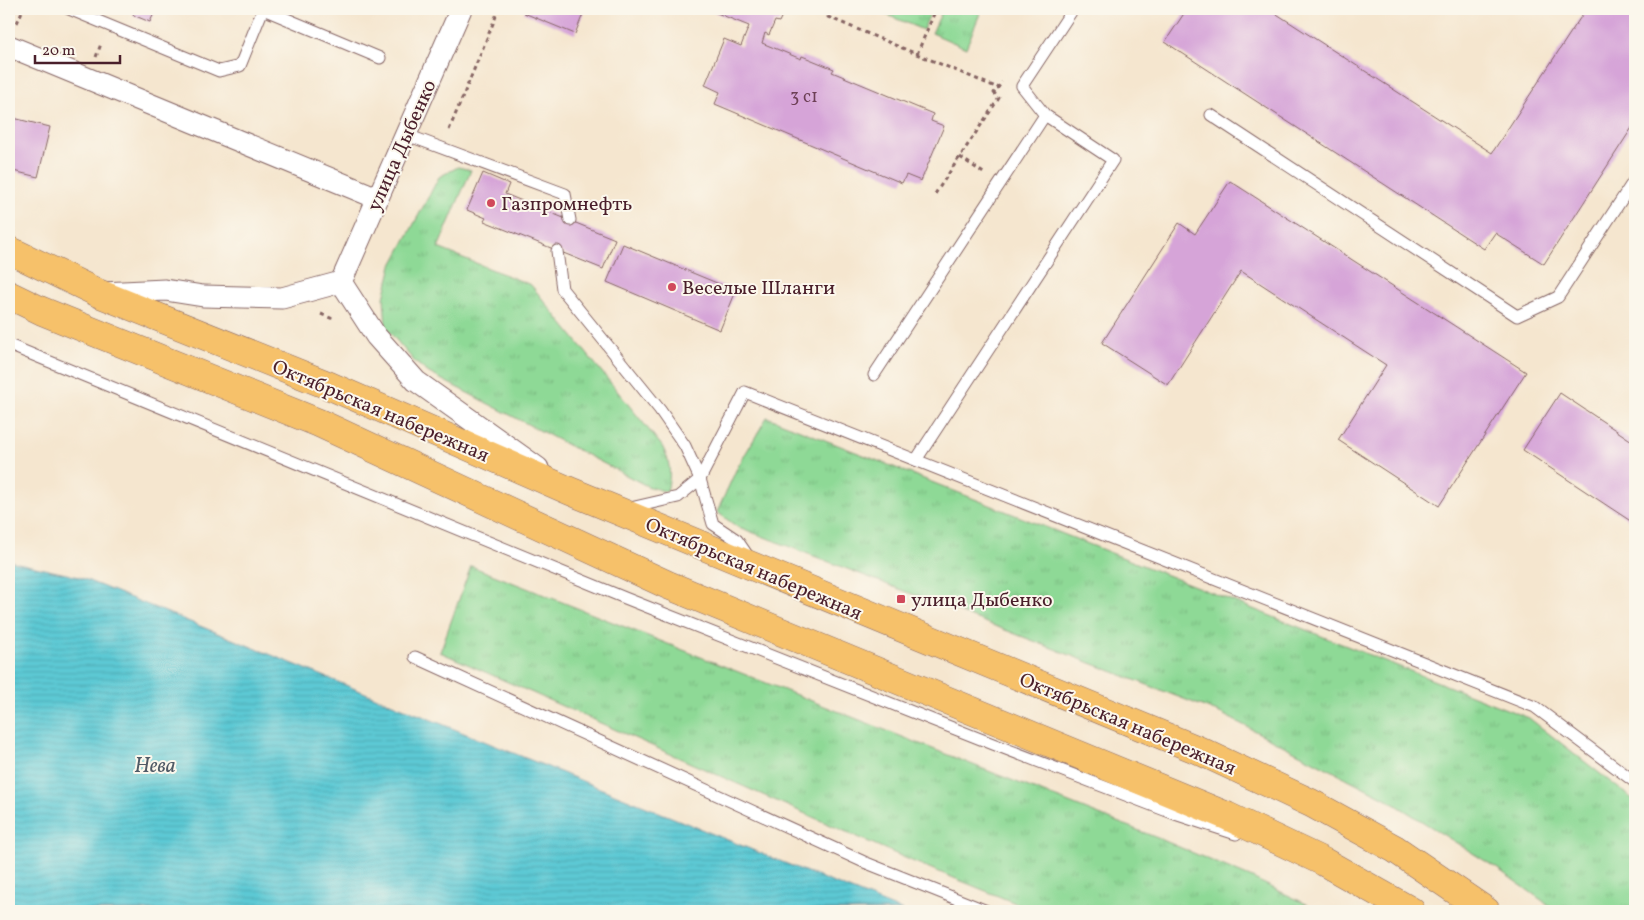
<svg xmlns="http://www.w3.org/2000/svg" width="1644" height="920" font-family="Vollkorn,serif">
	<defs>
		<pattern id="grass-tufts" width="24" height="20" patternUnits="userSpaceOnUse" patternTransform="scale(1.25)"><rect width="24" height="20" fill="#8ed996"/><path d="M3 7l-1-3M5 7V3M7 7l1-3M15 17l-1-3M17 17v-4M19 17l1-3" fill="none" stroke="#7cba81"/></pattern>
		<pattern id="water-rules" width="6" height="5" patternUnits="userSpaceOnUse" patternTransform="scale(1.25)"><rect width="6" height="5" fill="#5cc9d4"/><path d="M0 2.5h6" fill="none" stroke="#52acb6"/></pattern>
	</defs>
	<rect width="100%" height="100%" fill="#fbf7ec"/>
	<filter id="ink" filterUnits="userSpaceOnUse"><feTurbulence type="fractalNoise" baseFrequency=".02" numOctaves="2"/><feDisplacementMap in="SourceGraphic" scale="10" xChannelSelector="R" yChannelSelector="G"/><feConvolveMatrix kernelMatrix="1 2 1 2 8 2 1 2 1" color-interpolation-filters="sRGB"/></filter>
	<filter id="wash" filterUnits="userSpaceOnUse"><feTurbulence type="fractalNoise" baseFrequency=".0096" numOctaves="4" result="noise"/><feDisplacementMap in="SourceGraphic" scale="20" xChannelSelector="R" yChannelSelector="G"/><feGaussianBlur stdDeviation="1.12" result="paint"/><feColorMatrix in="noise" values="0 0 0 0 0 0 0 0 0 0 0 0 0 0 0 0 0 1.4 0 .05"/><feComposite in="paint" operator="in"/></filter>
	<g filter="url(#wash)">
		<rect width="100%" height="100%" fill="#f5e6cf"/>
		<g fill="url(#grass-tufts)" stroke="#6c7c60">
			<path d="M873,9H932L923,30Z"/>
			<path d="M943,9H975L981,11L966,48L932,33Z"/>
			<path d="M458,167L471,170L438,248L531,285L662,446C671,463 671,474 667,492L647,486L429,373L415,362L386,328L384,298L392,265L439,177Z"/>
			<path d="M767,417L1529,718L1635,801V911H1557L1498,869L1385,798L1220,713L736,526L717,512L736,470Z"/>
			<path d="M471,566L1160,839L1250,877L1321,911H1035L912,861L440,652Z"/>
		</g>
		<path fill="url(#water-rules)" stroke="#537480" d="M9,561L79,577L903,911H9Z"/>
		<g id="blocks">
			<g fill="#d6a4d8">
				<path d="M136,9H156L150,22L133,15Z"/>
				<path d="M526,9H585L575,34L524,13Z"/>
				<path d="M707,9H785L779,22L775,21L769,35L765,33L762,43L801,59L802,56L807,58L834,69L832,72L933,114L931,121L944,126L921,181L906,175L902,183L715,104L720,92L705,85L724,39L741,46L749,26Z"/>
				<path d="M1187,9H1269L1492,153L1586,9H1635V123L1544,264L1495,233L1484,249L1165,42Z"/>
				<path d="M9,117L50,127L38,177L9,170Z"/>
				<path d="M483,173L509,184L505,194L615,239L603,269L484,221L486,218L467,210Z"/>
				<path d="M1230,181L1526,372L1439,506L1338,440L1386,365L1241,271L1168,385L1102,343L1179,223L1195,234Z"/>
				<path d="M623,244L736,291L720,330L607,282Z"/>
				<path d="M1560,393L1635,443V524L1523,450Z"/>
			</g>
		</g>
	</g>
	<g filter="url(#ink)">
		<use href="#blocks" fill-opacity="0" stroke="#866564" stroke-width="1"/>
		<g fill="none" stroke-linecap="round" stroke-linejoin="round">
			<defs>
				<g id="service">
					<path d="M69,9L219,71L240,66L263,9L380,58"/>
					<path d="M1045,115L1022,86L1073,9"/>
					<path d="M1211,115L1517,316L1558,297L1635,179"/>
					<path d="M407,135L565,194L570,220"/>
					<path d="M557,251L562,289L660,410L685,446L700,479L713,524L737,540L750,559"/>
					<path d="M9,345L625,598L993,744L1175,814L1236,834"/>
					<path d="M874,375L1045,115L1113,160L916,460"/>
					<path d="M626,509L678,497L700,479L745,392L1535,707L1635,782"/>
					<path d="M415,657L864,862L987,911"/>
				</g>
				<g id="minor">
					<path d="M9,46L377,198"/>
					<path d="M341,282L376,336L416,381L538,468"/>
					<path d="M341,282L461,9"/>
					<path d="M102,293L165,290L203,296L282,298L341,282"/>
				</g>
				<g id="primary">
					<path d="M9,250L98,293L330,386L570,491L1198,750L1311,803L1395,849L1486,911"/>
					<path d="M9,295L42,311L319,423L668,585L1227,816L1324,862L1411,911"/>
				</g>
			</defs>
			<use href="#service" stroke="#866564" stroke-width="13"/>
			<use href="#minor" stroke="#866564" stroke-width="23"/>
			<use href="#primary" stroke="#866564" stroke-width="29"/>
			<g stroke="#866564" stroke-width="3" stroke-dasharray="4 4" stroke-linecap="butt">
				<path d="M831,9L828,17L998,88"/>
				<path d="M17,23L23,9"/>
				<path d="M917,54L936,9"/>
				<path d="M96,57L101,44"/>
				<path d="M449,130L499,9"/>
				<path d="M960,157L985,174"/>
				<path d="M935,194L999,98L994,93L1002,82"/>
				<path d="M321,314L333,319"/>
			</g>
			<use href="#service" stroke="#fff" stroke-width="11"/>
			<use href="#minor" stroke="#fff" stroke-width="21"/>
			<use href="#primary" stroke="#f6c16b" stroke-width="28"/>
		</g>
	</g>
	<g fill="#d1495b" stroke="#fbf7ec" stroke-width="2">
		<circle cx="491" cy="203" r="5"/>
		<circle cx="672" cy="287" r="5"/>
		<rect x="896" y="594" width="10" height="10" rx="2.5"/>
	</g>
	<g text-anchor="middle" stroke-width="4" stroke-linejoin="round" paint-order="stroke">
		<g font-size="18" fill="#6d4056">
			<text x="804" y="102">3 с1</text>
		</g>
		<g font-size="20" fill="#4a1f2b" stroke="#fbf7ec">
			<text transform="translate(401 145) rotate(-66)" y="7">улица Дыбенко</text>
			<text transform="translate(381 410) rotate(23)" y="7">Октябрьская набережная</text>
			<text transform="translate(754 568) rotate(23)" y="7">Октябрьская набережная</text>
			<text transform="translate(1128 723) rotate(23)" y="7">Октябрьская набережная</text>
		</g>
		<g font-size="20" fill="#4a1f2b" stroke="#fbf7ec" text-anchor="start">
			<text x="501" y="210">Газпромнефть</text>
			<text x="682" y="294">Веселые Шланги</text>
			<text x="911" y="606">улица Дыбенко</text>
		</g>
		<g font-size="21" font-style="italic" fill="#505a66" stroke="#fbf7ec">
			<text x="155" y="772">Нева</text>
		</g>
	</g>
	<rect width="1644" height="920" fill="none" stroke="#fbf7ec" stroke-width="30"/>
	<path d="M35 55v8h85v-8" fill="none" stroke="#4a1f2b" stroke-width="2.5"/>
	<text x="42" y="55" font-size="15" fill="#4a1f2b" stroke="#fbf7ec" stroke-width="4" paint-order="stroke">20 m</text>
</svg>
